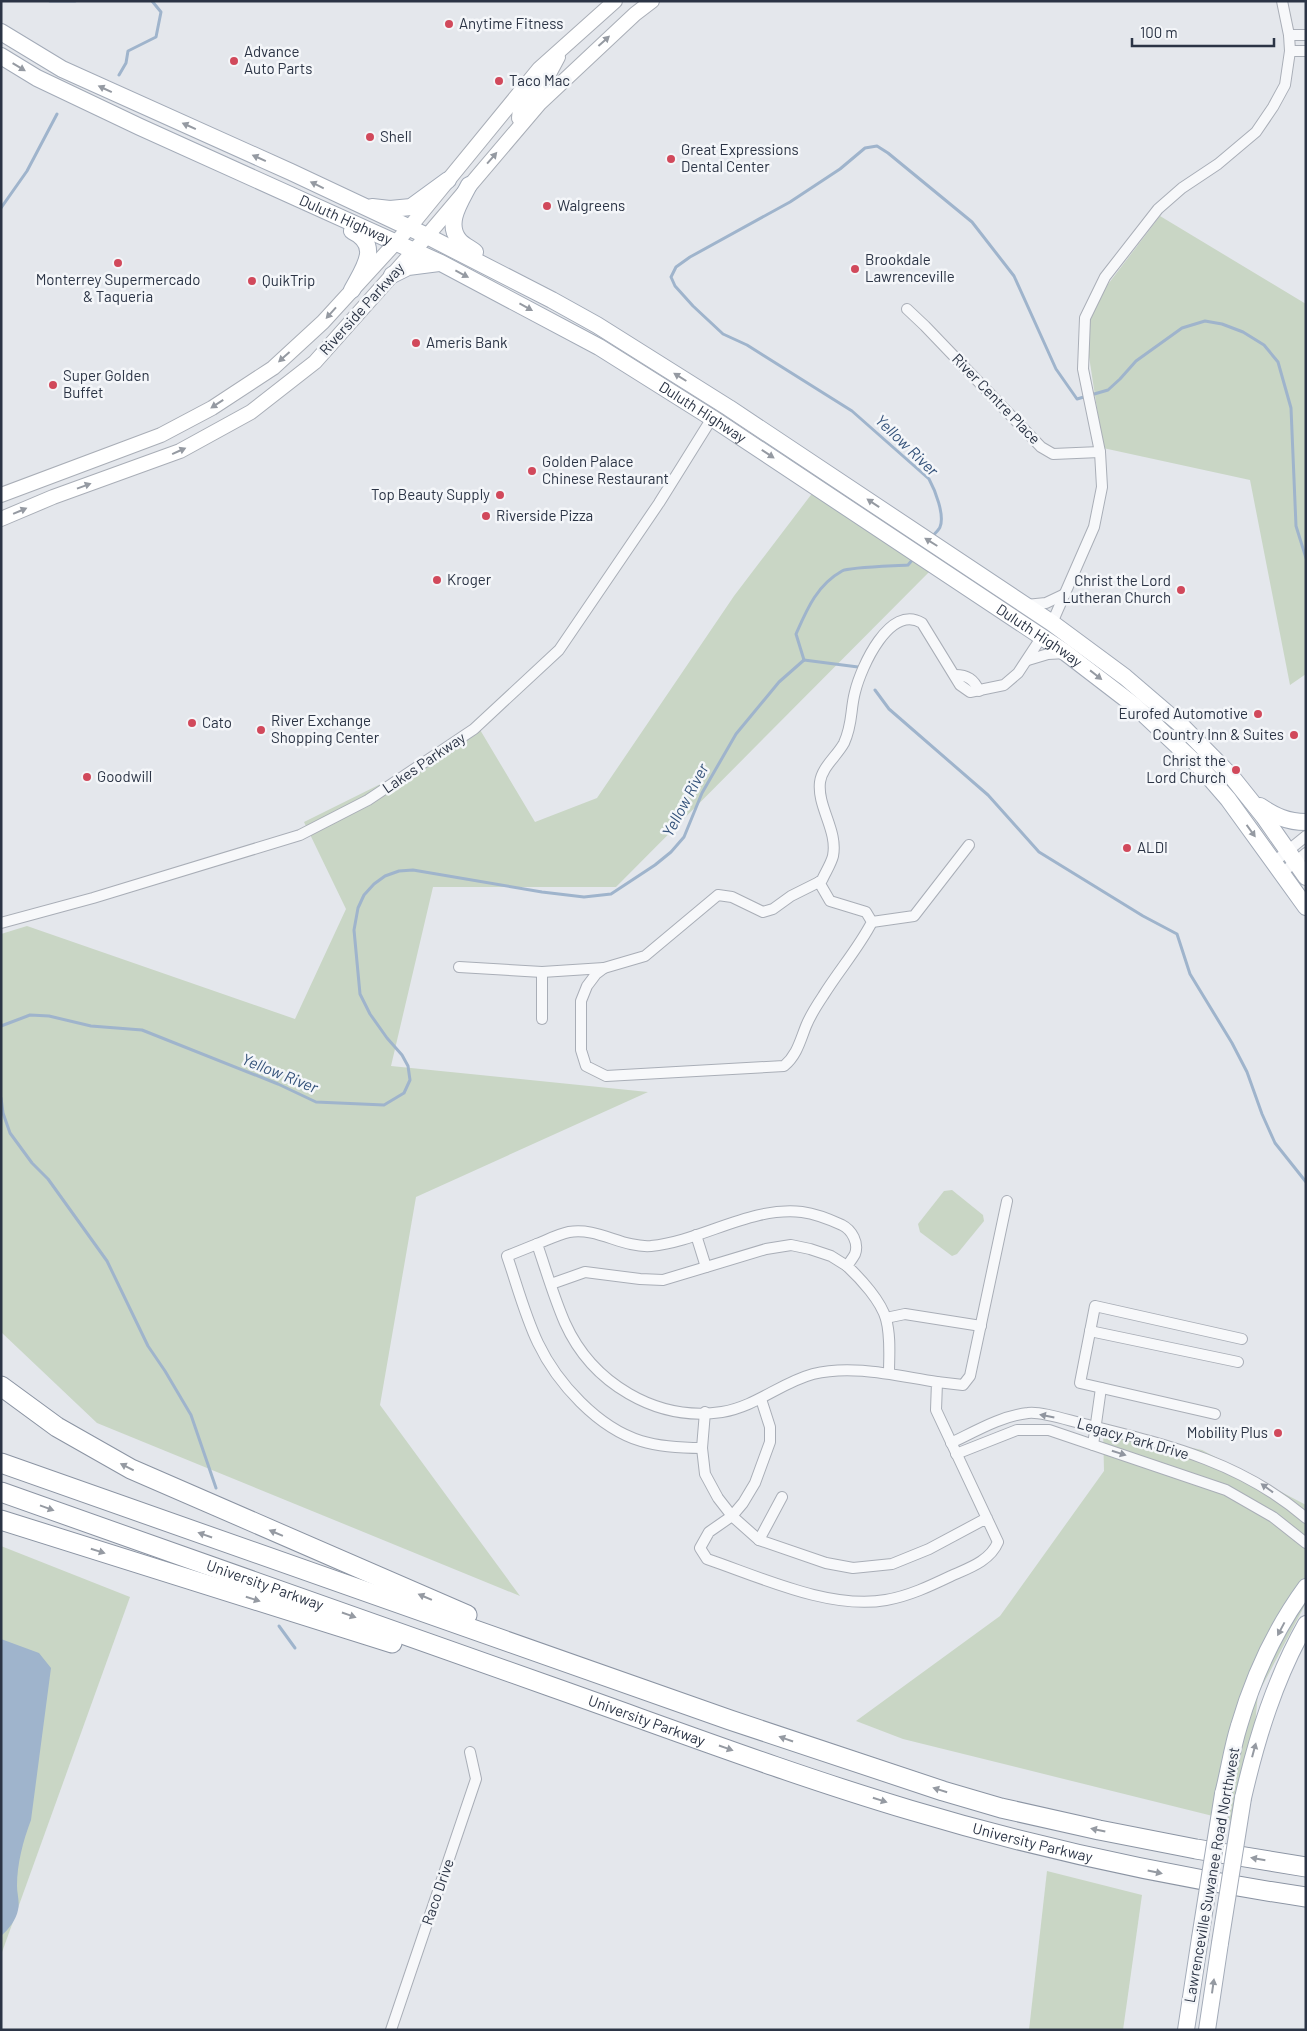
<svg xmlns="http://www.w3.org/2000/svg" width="1307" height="2031" font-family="Barlow,sans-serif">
	<rect width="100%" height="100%" fill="#e4e7ec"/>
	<g fill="#c9d6c5">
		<path d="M1160,216L1306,304V674L1290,685L1250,480L1103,448L1083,317Z"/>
		<path d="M820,483L937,564L616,887H433L391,1066L648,1092L416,1197L380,1405L520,1596L97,1423L1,1332V934L27,926L295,1019L346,909L304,822L441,754L476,723L535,822L597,798L734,596Z"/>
		<path d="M952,1190L983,1215L984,1221L957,1254L952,1256L920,1232L918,1224L944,1191Z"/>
		<path d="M1103,1429L1202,1450L1306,1505V1603L1258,1694L1245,1824L903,1739L856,1721L1000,1616L1104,1471Z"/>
		<path d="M1,1546L130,1597L1,1955Z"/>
		<path d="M1047,1871L1142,1895L1123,2030H1029Z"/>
	</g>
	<path fill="#9fb4cc" d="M1,1639L39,1653L51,1668L31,1820C23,1841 17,1864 17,1886C17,1894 20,1902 18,1910C16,1920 9,1929 1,1936Z"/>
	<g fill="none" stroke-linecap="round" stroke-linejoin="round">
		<g stroke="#9fb4cc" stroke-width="3">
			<path d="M50,1H75"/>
			<path d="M119,75L126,63L128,51L156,37L161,12L152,1"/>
			<path d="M1,208L27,171L57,114"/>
			<path d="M932,537C934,534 939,530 940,527C945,515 935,490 929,479L852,411L747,345L723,334L693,306L675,286L671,277L676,267L690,257L790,202L840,169L865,148L877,146L888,153L972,222L1014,276L1056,369L1077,399L1108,390L1120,379L1136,361L1182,328L1205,321L1222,324L1243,332L1264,345L1278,362L1291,408L1296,526L1306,558"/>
			<path d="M804,660L796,634C807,609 817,585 842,571C849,567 896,566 908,565L913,559"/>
			<path d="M804,660L858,667L859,669"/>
			<path d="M875,690L889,709L988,795L1039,852L1143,916L1177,934L1190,974L1232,1043L1247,1072L1262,1114L1275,1143L1306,1182"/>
			<path d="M1,1026L30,1015L49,1016L91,1026L142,1030L278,1084L316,1102L384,1105L404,1093L410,1080L408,1066L402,1055L387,1038L370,1014L360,994L354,930L358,908L364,895L374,884L385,876L399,871L413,870L542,892L584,897L611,894L655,865L671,852L684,837L702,793L736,734L779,682L804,660"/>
			<path d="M1,1098L3,1113L10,1133L32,1163L48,1179L107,1261L148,1346L165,1371L191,1415L216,1488"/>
			<path d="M279,1626L295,1648"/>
		</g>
		<defs>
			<g id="minor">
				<path d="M1289,35H1306"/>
				<path d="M1290,51H1306"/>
				<path d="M907,309L925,326L1041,447L1053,454L1100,452"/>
				<path d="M1026,605L1046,603L1065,594"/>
				<path d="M1052,623L1094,527L1102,487L1100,452L1083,369L1085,318L1105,277L1158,209L1182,188L1218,164L1256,132L1273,107L1285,85L1290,51L1289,35L1282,1"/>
				<path d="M1028,660L1048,654L1066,653"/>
				<path d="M955,675C967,675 974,679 979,691"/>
				<path d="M1274,862L1306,836"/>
				<path d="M1282,873L1306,853"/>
				<path d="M819,882L830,901L866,912L872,922C858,949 839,970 823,996C817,1005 810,1016 806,1026C800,1041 797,1055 784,1066L606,1076L586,1066L581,1050V1001L587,986L596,974L604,968L645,956L718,895L732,897L763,912L773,909L791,896Z"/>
				<path d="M819,882L822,880C825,873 831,864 833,856C838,830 817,807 820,782C822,767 837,756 844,743C853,723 850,711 855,692C861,667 890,603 922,623L960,685L970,692L1004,685L1018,673L1041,638"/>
				<path d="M872,922L914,916L969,845"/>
				<path d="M1,923L93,898L300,835L368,800L474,729L559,650L659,503L712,418"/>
				<path d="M459,967L542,972L604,968"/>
				<path d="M542,1019V972"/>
				<path d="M696,1235L706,1267"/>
				<path d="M537,1244L507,1256C517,1285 525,1316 538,1343C557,1383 598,1428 641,1441C661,1447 683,1448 702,1448L705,1412"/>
				<path d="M551,1284L585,1272L640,1279L663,1280L766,1249L791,1245L810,1249L831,1256L847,1266"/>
				<path d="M886,1318L905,1314L981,1326"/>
				<path d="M1090,1331L1238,1362"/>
				<path d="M889,1374C889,1356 891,1337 886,1319C881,1301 861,1279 847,1266C849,1263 853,1258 855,1254C859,1243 852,1230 842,1225C829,1219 817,1214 802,1212C750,1206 702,1241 651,1246C622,1248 598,1227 569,1232C559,1234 547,1240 537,1244C546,1270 554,1298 565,1323C592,1383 656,1422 722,1412C757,1406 780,1383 813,1374C853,1364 897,1376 937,1382L936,1410L998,1542C990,1561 969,1568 951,1576C930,1586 909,1596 886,1600C830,1610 760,1577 707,1559L700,1548L709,1532L732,1516L759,1540L826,1563L853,1568L892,1564L929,1549L987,1518"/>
				<path d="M937,1382L963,1385L970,1376L1007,1201"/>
				<path d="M1215,1414L1080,1383L1095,1306L1242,1339"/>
				<path d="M951,1443C976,1431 1001,1416 1028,1413C1042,1411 1073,1422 1088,1425C1168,1445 1241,1462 1306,1518"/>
				<path d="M1093,1445L1101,1388"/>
				<path d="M702,1448L705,1474L718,1498L732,1516L743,1503L755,1483L770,1442V1427L761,1399"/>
				<path d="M956,1454L1017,1430H1049L1226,1490L1273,1517L1306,1543"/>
				<path d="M759,1540L782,1497"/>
				<path d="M391,2030L476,1779L470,1752"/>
			</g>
			<g id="secondary">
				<path d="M522,123L519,118L520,109L550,72L558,57"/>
				<path d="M1,495L161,435L212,408L273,368L323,322L409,228L539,69L615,1"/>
				<path d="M1,519L53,497L180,451L251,412L315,362L427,236L539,104L635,14L652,1"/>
			</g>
			<g id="primary">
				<path d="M1,32L62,69L291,172L427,236L552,300L597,325L729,408L1052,623L1125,677L1181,725L1232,777L1264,817L1306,877"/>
				<path id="s1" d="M1,56L37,78L140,127L441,263L599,347L712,418L1066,653L1135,706L1202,769L1228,799L1306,907"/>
				<path d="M469,185C461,201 445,223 459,240C463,245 470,248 475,252"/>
				<path d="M372,207L390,209L411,207L448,180"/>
				<path d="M392,275L408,267L439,263"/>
				<path d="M352,290C363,269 382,245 352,231"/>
				<path d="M1260,806C1275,816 1287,822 1306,822"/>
				<path d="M1223,1794C1229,1771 1232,1748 1239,1726C1253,1678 1276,1628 1306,1587"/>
				<path d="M1243,1798C1257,1737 1275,1679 1306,1624"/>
				<path d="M1186,2030L1200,1938"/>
				<path d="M1207,2030L1220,1943"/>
			</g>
			<g id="motorway">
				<path d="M1,1386L57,1427L131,1469L467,1615"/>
				<path d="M1,1463L730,1720L943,1791L1001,1808L1099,1830L1196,1849L1306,1867"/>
				<path id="s2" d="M1,1492C185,1557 369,1622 552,1687C671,1729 789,1774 910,1810C1040,1849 1171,1877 1306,1897"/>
				<path d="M1,1520L392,1643"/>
			</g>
		</defs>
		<use href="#minor" stroke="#a9aeb7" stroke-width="12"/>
		<use href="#secondary" stroke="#a9aeb7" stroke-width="16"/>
		<use href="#primary" stroke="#a3abb8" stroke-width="18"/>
		<use href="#motorway" stroke="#8b94a3" stroke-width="21"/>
		<use href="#minor" stroke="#f7f8fa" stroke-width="10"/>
		<use href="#secondary" stroke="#fff" stroke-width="14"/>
		<use href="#primary" stroke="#fff" stroke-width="16"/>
		<use href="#motorway" stroke="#fff" stroke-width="19"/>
		<defs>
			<g id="primary-bridge">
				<path d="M1200,1938L1223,1794"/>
				<path d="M1220,1943L1243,1798"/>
			</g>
		</defs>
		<use href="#primary-bridge" stroke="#a3abb8" stroke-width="18" stroke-linecap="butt"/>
		<use href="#primary-bridge" stroke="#fff" stroke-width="16"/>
	</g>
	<defs><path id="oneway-solid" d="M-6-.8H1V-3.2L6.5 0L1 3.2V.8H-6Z" transform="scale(1.25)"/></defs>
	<g fill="#959aa2">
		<use href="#oneway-solid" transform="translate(604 41) rotate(-42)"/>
		<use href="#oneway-solid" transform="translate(19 67) rotate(31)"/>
		<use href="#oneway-solid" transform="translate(105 89) rotate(-155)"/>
		<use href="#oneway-solid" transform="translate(189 126) rotate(-156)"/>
		<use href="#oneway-solid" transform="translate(259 158) rotate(-156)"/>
		<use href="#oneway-solid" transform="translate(492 158) rotate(-49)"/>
		<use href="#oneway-solid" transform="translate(317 185) rotate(-154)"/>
		<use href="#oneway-solid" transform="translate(462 274) rotate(28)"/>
		<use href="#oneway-solid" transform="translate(526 307) rotate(29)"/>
		<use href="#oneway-solid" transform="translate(331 313) rotate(132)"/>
		<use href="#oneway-solid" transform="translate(284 357) rotate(138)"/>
		<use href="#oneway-solid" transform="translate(680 377) rotate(-148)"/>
		<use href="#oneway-solid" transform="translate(217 404) rotate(147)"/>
		<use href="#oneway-solid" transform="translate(179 451) rotate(-24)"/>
		<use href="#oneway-solid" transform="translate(768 454) rotate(33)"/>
		<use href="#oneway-solid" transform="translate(84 486) rotate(-20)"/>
		<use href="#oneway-solid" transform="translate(873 503) rotate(-146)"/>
		<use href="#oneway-solid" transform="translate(20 511) rotate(-23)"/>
		<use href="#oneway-solid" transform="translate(931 542) rotate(-148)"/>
		<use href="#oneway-solid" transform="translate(1096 675) rotate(38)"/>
		<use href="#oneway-solid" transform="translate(1251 831) rotate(54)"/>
		<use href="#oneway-solid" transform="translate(127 1467) rotate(-153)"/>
		<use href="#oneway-solid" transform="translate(47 1508) rotate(20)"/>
		<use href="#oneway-solid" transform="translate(276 1533) rotate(-157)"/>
		<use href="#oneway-solid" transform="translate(205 1535) rotate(-161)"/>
		<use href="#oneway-solid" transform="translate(98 1551) rotate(17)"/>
		<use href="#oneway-solid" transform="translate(425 1597) rotate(-157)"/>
		<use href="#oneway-solid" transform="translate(253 1599) rotate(17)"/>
		<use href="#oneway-solid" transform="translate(349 1615) rotate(19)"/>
		<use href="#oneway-solid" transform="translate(1281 1629) rotate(118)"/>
		<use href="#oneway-solid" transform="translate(786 1739) rotate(-161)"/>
		<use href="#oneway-solid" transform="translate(726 1748) rotate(19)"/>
		<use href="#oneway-solid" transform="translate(1254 1750) rotate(-75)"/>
		<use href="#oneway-solid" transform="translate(940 1790) rotate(-163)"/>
		<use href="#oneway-solid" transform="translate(880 1800) rotate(18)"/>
		<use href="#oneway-solid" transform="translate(1098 1830) rotate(-168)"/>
		<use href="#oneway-solid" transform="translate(1258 1859) rotate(-170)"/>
		<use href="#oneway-solid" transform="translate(1155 1872) rotate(12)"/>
		<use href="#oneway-solid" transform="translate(1213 1986) rotate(-82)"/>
	</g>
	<g fill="#9196a0">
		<use href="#oneway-solid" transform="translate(1047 1416) rotate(-169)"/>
		<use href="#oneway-solid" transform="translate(1119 1453) rotate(18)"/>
		<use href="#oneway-solid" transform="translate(1267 1488) rotate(-144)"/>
	</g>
	<g fill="#d1495b" stroke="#f4f6f9" stroke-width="2">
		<circle cx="449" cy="24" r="5"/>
		<circle cx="234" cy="61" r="5"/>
		<circle cx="499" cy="81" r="5"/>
		<circle cx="370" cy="137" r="5"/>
		<circle cx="671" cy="159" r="5"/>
		<circle cx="547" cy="206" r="5"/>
		<circle cx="118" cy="263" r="5"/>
		<circle cx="855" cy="269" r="5"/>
		<circle cx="252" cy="281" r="5"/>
		<circle cx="416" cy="343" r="5"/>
		<circle cx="53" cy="385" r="5"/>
		<circle cx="532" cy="471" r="5"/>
		<circle cx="500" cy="495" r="5"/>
		<circle cx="486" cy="516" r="5"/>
		<circle cx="437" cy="580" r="5"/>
		<circle cx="1181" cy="590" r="5"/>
		<circle cx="1258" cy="714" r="5"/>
		<circle cx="192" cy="723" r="5"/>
		<circle cx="261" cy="730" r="5"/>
		<circle cx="1294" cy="735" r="5"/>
		<circle cx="1236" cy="770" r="5"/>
		<circle cx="87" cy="777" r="5"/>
		<circle cx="1127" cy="848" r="5"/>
		<circle cx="1278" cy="1433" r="5"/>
	</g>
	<g text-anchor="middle" stroke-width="5" stroke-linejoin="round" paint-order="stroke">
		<g font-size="15" fill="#2b3445" stroke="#f4f6f9" text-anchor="start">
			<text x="459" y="29">Anytime Fitness</text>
			<text x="244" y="57">Advance<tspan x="244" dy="17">Auto Parts</tspan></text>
			<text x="509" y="86">Taco Mac</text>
			<text x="380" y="142">Shell</text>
			<text x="681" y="155">Great Expressions<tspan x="681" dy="17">Dental Center</tspan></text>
			<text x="557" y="211">Walgreens</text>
			<text x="865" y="265">Brookdale<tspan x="865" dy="17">Lawrenceville</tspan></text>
			<text x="118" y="285" text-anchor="middle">Monterrey Supermercado<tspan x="118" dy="17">&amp; Taqueria</tspan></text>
			<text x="262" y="286">QuikTrip</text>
			<text x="426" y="348">Ameris Bank</text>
			<text x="63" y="381">Super Golden<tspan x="63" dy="17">Buffet</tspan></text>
			<text x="542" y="467">Golden Palace<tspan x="542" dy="17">Chinese Restaurant</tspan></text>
			<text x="490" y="500" text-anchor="end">Top Beauty Supply</text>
			<text x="496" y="521">Riverside Pizza</text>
			<text x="447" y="585">Kroger</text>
			<text x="1171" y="586" text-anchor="end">Christ the Lord<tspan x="1171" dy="17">Lutheran Church</tspan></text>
			<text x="1248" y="719" text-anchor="end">Eurofed Automotive</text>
			<text x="271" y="726">River Exchange<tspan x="271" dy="17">Shopping Center</tspan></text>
			<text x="202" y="728">Cato</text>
			<text x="1284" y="740" text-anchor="end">Country Inn &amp; Suites</text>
			<text x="1226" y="766" text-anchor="end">Christ the<tspan x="1226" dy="17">Lord Church</tspan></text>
			<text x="97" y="782">Goodwill</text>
			<text x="1137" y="853">ALDI</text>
			<text x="1268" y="1438" text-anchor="end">Mobility Plus</text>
		</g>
		<g font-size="15" fill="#2b3445" stroke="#f4f6f9">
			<text dy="5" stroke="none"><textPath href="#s1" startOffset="382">Duluth Highway</textPath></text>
			<text transform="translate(362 309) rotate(-48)" y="5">Riverside Parkway</text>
			<text transform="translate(996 399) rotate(46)" y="5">River Centre Place</text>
			<text dy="5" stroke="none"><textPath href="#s1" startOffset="788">Duluth Highway</textPath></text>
			<text dy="5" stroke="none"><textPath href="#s1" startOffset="1192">Duluth Highway</textPath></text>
			<text transform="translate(424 763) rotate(-34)" y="5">Lakes Parkway</text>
			<text transform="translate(1133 1439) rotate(16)" y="5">Legacy Park Drive</text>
			<text dy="5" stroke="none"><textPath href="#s2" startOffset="280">University Parkway</textPath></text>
			<text dy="5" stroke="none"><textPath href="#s2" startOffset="685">University Parkway</textPath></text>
			<text dy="5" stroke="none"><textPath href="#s2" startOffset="1090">University Parkway</textPath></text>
			<text transform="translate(1212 1875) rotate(-80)" y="5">Lawrenceville Suwanee Road Northwest</text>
			<text transform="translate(438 1892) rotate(-71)" y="5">Raco Drive</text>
		</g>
		<g font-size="16" font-style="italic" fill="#34527a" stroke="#f4f6f9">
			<text transform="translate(907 445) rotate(44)" y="6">Yellow River</text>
			<text transform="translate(685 800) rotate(-62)" y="6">Yellow River</text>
			<text transform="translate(280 1073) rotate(22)" y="6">Yellow River</text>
		</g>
	</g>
	<rect width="1307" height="2031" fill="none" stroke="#2b3445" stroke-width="5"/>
	<path d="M1132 38v8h142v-8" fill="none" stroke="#2b3445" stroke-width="2.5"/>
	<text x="1140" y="38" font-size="15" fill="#2b3445" stroke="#f4f6f9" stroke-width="4" paint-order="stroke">100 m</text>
</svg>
